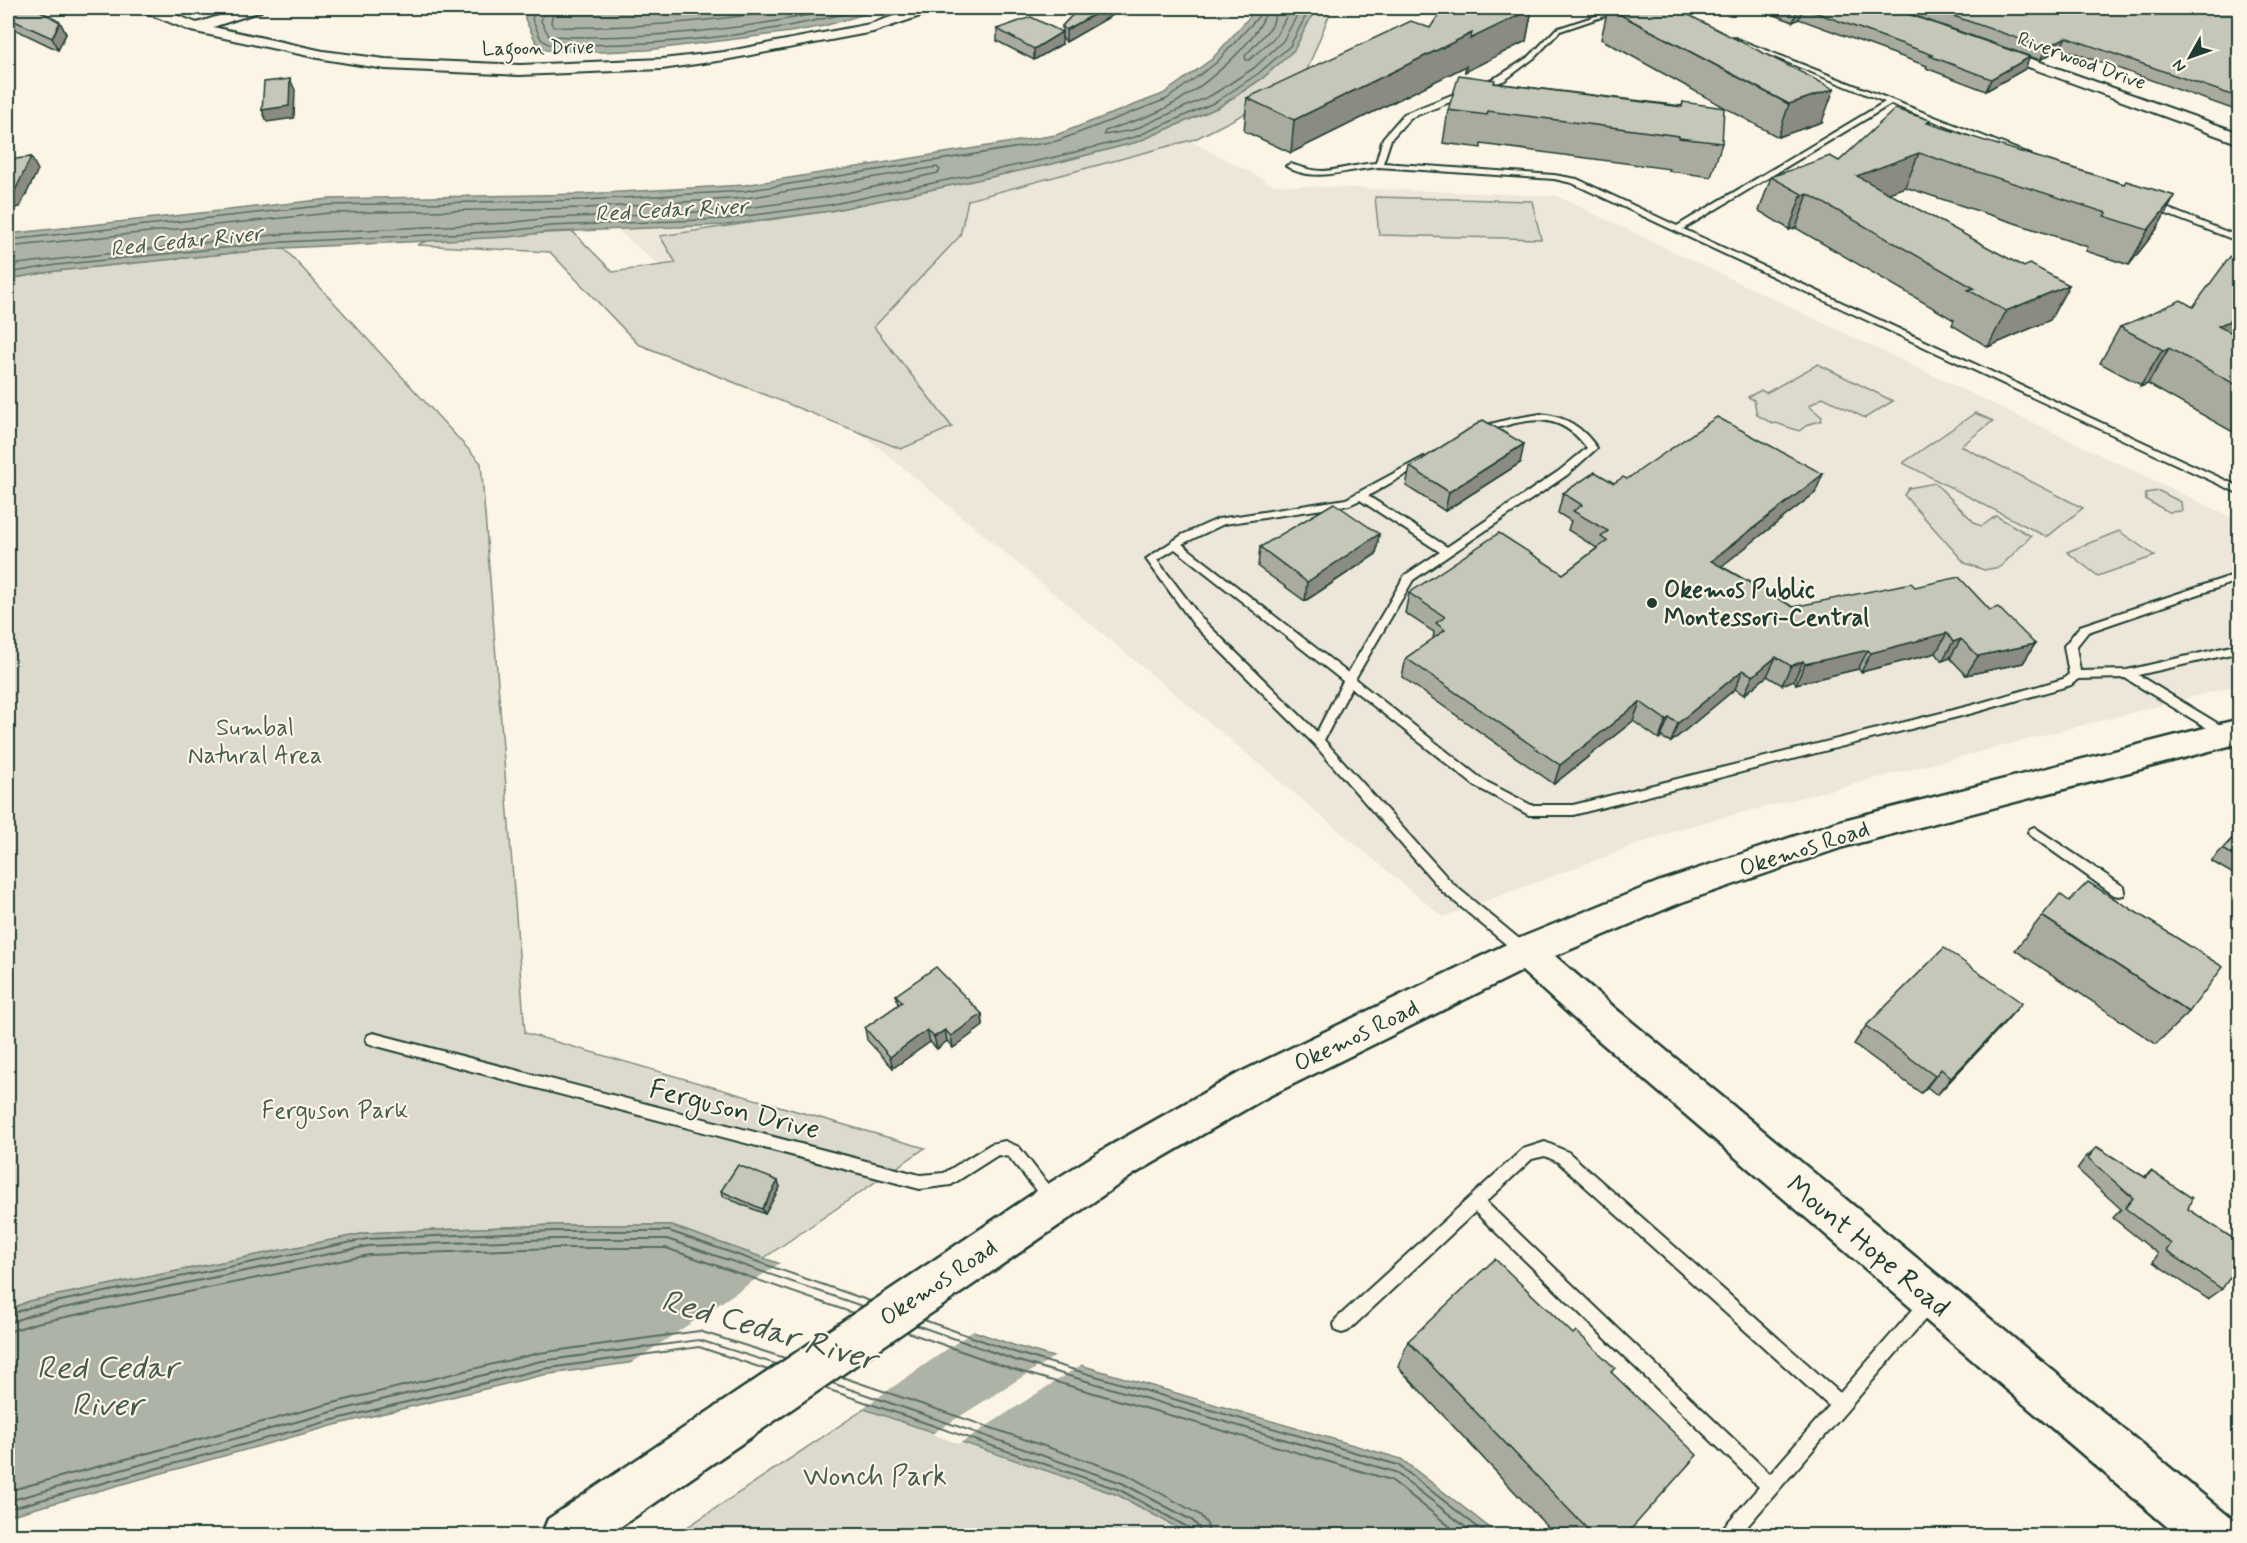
<svg xmlns="http://www.w3.org/2000/svg" width="2247" height="1543" font-family="Mynerve,sans-serif">
	<rect width="100%" height="100%" fill="#fcf5e5"/>
	<filter id="ink" filterUnits="userSpaceOnUse"><feTurbulence type="fractalNoise" baseFrequency=".0167" numOctaves="2"/><feDisplacementMap in="SourceGraphic" scale="12" xChannelSelector="R" yChannelSelector="G"/><feConvolveMatrix kernelMatrix="1 2 1 2 8 2 1 2 1" color-interpolation-filters="sRGB"/></filter>
	<g filter="url(#ink)">
		<path fill="#ece7d8" d="M1168,129L1274,185L1557,196L2239,521V685L1679,829L1443,917L616,229L725,225L1137,142Z"/>
		<g fill="#dcdacc" stroke="#7e8c80" stroke-width="1.5">
			<path d="M1316,8H1332L1301,85L1195,139L968,200L960,236L874,327L952,427L901,449L638,344L550,252L417,245L436,237L573,232L613,272L676,263L660,236L830,211L1052,164L1137,142L1219,107L1263,78L1294,50Z"/>
			<path d="M1375,197L1532,201L1541,239L1379,235Z"/>
			<path d="M284,248L481,463L525,1033L925,1148L764,1258L669,1225H555L366,1233L29,1301L8,1310V279L56,271Z"/>
			<path d="M1818,364L1893,401L1865,418L1823,397L1809,406L1822,417L1821,421L1809,424L1799,431L1776,423L1773,424L1757,415L1754,400L1748,397L1761,390L1766,393Z"/>
			<path d="M1975,413L1993,421L1961,446L2083,508L2047,537L1903,463Z"/>
			<path d="M1935,483L1976,524L1982,526L1996,516L2031,536L2000,567L1984,570L1965,563L1904,495L1909,488Z"/>
			<path d="M2159,491L2181,502L2182,511L2169,512L2146,500L2145,493Z"/>
			<path d="M2119,531L2155,556L2098,576L2067,552Z"/>
			<path d="M866,1408L1118,1495L1191,1535L674,1536Z"/>
		</g>
		<g fill="#aeb3a7" stroke="#758479" stroke-width="1.5">
			<path d="M535,8H885L824,26L790,32L647,50L601,52L546,50L537,44L525,19V15Z"/>
			<path d="M1254,8H1316L1294,50L1263,78L1219,107L1137,142L1052,164L830,211L725,225L550,232L509,237L284,248L56,271L8,279V234L329,199L585,194L745,185L1056,135L1163,94L1212,59L1253,13Z"/>
			<path d="M555,1225H669L1019,1347L1401,1459L1499,1535H1191L1118,1495L699,1353L543,1375L335,1425L8,1516V1310L29,1301L366,1233Z"/>
		</g>
		<g fill="#fcf5e5">
			<path d="M783,1261L976,1329L860,1410L699,1356L627,1366Z"/>
			<path d="M1057,1355L1084,1363L959,1444L932,1434Z"/>
		</g>
		<g fill="none" stroke-linecap="round" stroke-linejoin="round">
			<g stroke="#586c62" stroke-width="1.5">
				<path d="M537,8L532,19L541,39L548,44C653,48 765,36 866,8"/>
				<path d="M545,8L541,21L549,36C641,40 750,30 840,8"/>
				<path d="M554,8L551,22L553,27C635,29 716,21 797,8"/>
				<path d="M1268,8C1255,47 1198,92 1162,110C1144,119 1124,124 1105,131L1104,135L1133,130L1212,95L1254,68L1283,41L1301,8"/>
				<path d="M1277,8L1272,26L1245,56L1246,60H1249L1276,36L1291,8"/>
				<path d="M8,240L329,205L586,200L745,191L1057,141L1167,99L1216,63L1258,17L1260,8"/>
				<path d="M8,247L330,213L586,208L746,198L937,167L940,170L938,173L828,197L724,211L549,218L508,223L283,234L8,265"/>
				<path d="M8,273L56,265L283,242L508,231L550,226L725,219L829,205L1051,158L1135,137L1216,102L1259,73L1290,46L1310,8"/>
			</g>
			<g stroke="#586c62" stroke-width="2">
				<path d="M8,1315L31,1307L367,1239L555,1231H669L870,1301"/>
				<path d="M924,1320L1017,1353L1398,1465L1489,1536"/>
				<path d="M8,1323L34,1314L368,1246L555,1239H667L862,1306"/>
				<path d="M916,1325L1015,1360L1395,1472L1477,1536"/>
				<path d="M8,1332L36,1323L369,1255L555,1248H666L853,1313"/>
				<path d="M907,1332L1012,1369L1391,1480L1462,1536"/>
				<path d="M842,1377L1126,1474L1200,1515L1207,1524L1209,1536"/>
				<path d="M832,1383L1122,1483L1193,1521L1199,1528L1200,1536"/>
				<path d="M824,1388L1120,1490L1189,1528L1192,1536"/>
				<path d="M8,1491L329,1404L539,1353L699,1331L785,1358"/>
				<path d="M8,1501L332,1412L541,1361L699,1340L776,1364"/>
				<path d="M8,1509L333,1420L542,1369L699,1347L768,1370"/>
			</g>
			<defs>
				<g id="lane">
					<path d="M1620,8H1628L1560,31L1534,58L1505,80L1410,118L1391,139L1383,163L1554,175L1577,179L1677,226L1885,102L1730,39L1735,38L2031,155L2024,157L1891,104L1683,229L2240,487V494L1572,183L1554,179L1379,167C1349,169 1313,184 1286,166L1290,164C1301,167 1311,171 1323,171C1341,170 1358,164 1376,163L1383,138L1404,114L1499,76L1530,56L1556,29Z"/>
					<path d="M2148,203H2154L2240,237V242L2148,207Z"/>
					<path d="M1541,414C1567,417 1582,427 1597,448L1567,475L1413,580L1355,679L1483,780L1531,805H1573L1973,705L2063,679L2069,674L2064,646L2080,626L2240,573V580L2088,632L2076,647L2080,671L2127,670L2240,644V652L2138,675L2230,731L2232,734L2226,738L2222,737L2125,678L2078,679L2071,685L1973,713L1573,815H1529L1475,786L1351,688L1324,740L1453,884L1529,947L1531,951L1529,955L1524,957L1519,955L1443,892L1314,744L1194,625L1146,559L1182,535L1218,519L1346,499L1424,457L1429,460L1427,462L1368,496L1447,547L1559,471L1587,448C1555,405 1521,422 1478,433L1473,430L1475,428L1510,419ZM1360,500L1440,552L1405,575L1348,673L1182,544L1224,524L1349,505ZM1175,549L1343,681L1317,732L1202,619L1157,560Z"/>
					<path d="M2034,827L2124,887L2125,891L2124,895L2119,896L2114,895L2030,835L2028,832L2030,829Z"/>
					<path d="M373,1033L920,1175L944,1173L991,1144L1005,1141L1019,1147L1060,1200L1058,1205L1053,1207L1048,1205L1009,1157L998,1155L951,1185L920,1189L373,1045L368,1043L366,1039L368,1035Z"/>
					<path d="M1545,1142L1568,1152L1840,1393L1923,1298L1929,1295L1935,1298L1937,1303L1935,1308L1739,1536H1719L1721,1530L1759,1487L1475,1212L1348,1331L1342,1333L1336,1331L1334,1325L1336,1319L1523,1149ZM1545,1156L1558,1162L1829,1406L1770,1474L1486,1202L1532,1159Z"/>
				</g>
				<g id="street">
					<path d="M140,8H158L197,23L243,8H263L261,11L213,27L323,51L385,59L520,65L662,59L724,52L870,24L918,8H937L935,11L873,32L724,60L662,69L520,75L385,69L323,59L191,31L142,11Z"/>
					<path d="M1995,46L2240,133V144L1990,53L1988,50Z"/>
				</g>
				<path id="secondary" d="M2240,719V743L1843,847L1682,902L1555,956L1616,1009L2232,1519L2239,1536H2178L1590,1033L1522,971L1267,1097L1134,1174L607,1536H541L548,1519L1040,1189L1106,1148L1239,1073L1513,941L1658,882L1840,821Z"/>
			</defs>
			<use href="#lane" stroke="#1f3d34" stroke-width="4"/>
			<use href="#street" stroke="#1f3d34" stroke-width="4"/>
			<use href="#secondary" stroke="#1f3d34" stroke-width="5"/>
			<use href="#lane" fill="#fcf5e5" fill-rule="evenodd"/>
			<use href="#street" fill="#fcf5e5" fill-rule="evenodd"/>
			<use href="#secondary" fill="#fcf5e5" fill-rule="evenodd"/>
		</g>
		<g fill="#a9ab9f" stroke="#1f3d34" stroke-width="1.5">
			<path d="M8,8L60,22L66,34L58,50L8,26Z"/>
			<path d="M1079,8H1125L1066,42L1062,37V26Z"/>
			<path d="M1608,8L1822,122L1778,137L1601,39Z"/>
			<path d="M1756,8H1891L2025,69L1986,91L1926,68L1927,66L1799,19L1793,22Z"/>
			<path d="M1893,8H2240V107L2235,110L2061,48L2040,60Z"/>
			<path d="M1532,9L1526,41L1465,72L1466,66L1291,153L1244,131L1247,98L1430,28Z"/>
			<path d="M997,29L1062,44L1034,60L997,41Z"/>
			<path d="M1494,83L1682,106L1683,102L1722,143L1711,177L1669,171L1670,169L1481,144V148L1443,143L1448,110Z"/>
			<path d="M1929,124L2124,184L2175,196L2156,230L2129,265L2086,251L2088,247L1905,187L1888,193L2024,267L2069,285L2050,320L1988,347L1952,325L1954,320L1796,228L1789,230V229L1759,211L1771,177L1839,161Z"/>
			<path d="M2193,307L2240,329L2235,335L2240,337V436L2148,384L2140,387L2141,385L2100,363L2120,327Z"/>
			<path d="M1520,463L1445,511L1406,486L1410,467Z"/>
			<path d="M1627,479L1815,493L1721,566L1793,607L1915,587L1990,610L2035,644L2023,663L1966,675L1950,658L1942,661L1936,653L1861,672L1858,669L1796,684L1794,680L1782,685L1767,676L1744,695L1735,689L1671,742L1661,737L1659,739L1633,721L1554,784L1402,677L1406,658L1433,639L1434,632L1405,613L1409,593L1563,574L1597,548L1568,530L1571,521L1558,513L1563,493L1614,483Z"/>
			<path d="M1379,534L1376,554L1305,601L1258,567L1260,547Z"/>
			<path d="M2240,830V878L2211,861Z"/>
			<path d="M2042,916L2189,1012L2156,1044L2015,950Z"/>
			<path d="M896,995L982,1014L983,1026L953,1048L947,1041L937,1049L930,1042L893,1068L867,1040L865,1028L898,1005Z"/>
			<path d="M2007,1020L1937,1095L1927,1087L1921,1093L1854,1044L1866,1026Z"/>
			<path d="M2097,1147L2144,1177L2151,1171L2188,1209L2222,1289L2208,1299L2153,1262L2158,1254L2113,1218L2121,1209L2077,1169L2085,1158Z"/>
			<path d="M780,1187L765,1214L724,1197L721,1191Z"/>
			<path d="M1408,1341L1612,1373L1625,1536H1556L1398,1367Z"/>
		</g>
		<g fill="#8a8b82" stroke="#1f3d34" stroke-width="1.5">
			<path d="M1106,8H1125L1066,42V30Z"/>
			<path d="M1803,8L1799,19L1793,22L1797,11Z"/>
			<path d="M1532,9L1526,41L1465,72L1466,66L1291,153L1294,120L1472,33Z"/>
			<path d="M60,22L66,34L58,50L52,38Z"/>
			<path d="M1062,32V44L1034,60V49Z"/>
			<path d="M2066,37L2061,48L2040,60L2046,48Z"/>
			<path d="M2030,57L2025,69L1986,91L1991,79Z"/>
			<path d="M290,79L295,90L294,118L267,122L262,110Z"/>
			<path d="M1834,89L1822,122L1778,137L1789,104Z"/>
			<path d="M2240,102V107L2235,110Z"/>
			<path d="M1930,120L1917,153H1919L1905,187L1844,210L1857,176Z"/>
			<path d="M31,157L38,170L20,207L8,209V196Z"/>
			<path d="M1808,194L1796,228L1789,230L1801,196Z"/>
			<path d="M2175,196L2156,230L2129,265L2148,230Z"/>
			<path d="M2069,285L2050,320L1988,347L2006,311Z"/>
			<path d="M2240,316V329L2228,346L2218,326Z"/>
			<path d="M2169,348L2148,384L2140,387L2161,352Z"/>
			<path d="M1524,444L1520,463L1445,511L1449,492Z"/>
			<path d="M1823,474L1815,493L1704,580L1711,561Z"/>
			<path d="M1379,534L1376,554L1305,601L1307,582Z"/>
			<path d="M1947,633L1936,653L1861,672L1871,653Z"/>
			<path d="M1961,639L1950,658L1942,661L1953,642Z"/>
			<path d="M2035,644L2023,663L1966,675L1978,656Z"/>
			<path d="M1868,650L1858,669L1796,684L1805,664Z"/>
			<path d="M1776,657L1767,676L1744,695L1753,676Z"/>
			<path d="M1803,661L1794,680L1782,685L1791,666Z"/>
			<path d="M1743,670L1735,689L1671,742L1678,723Z"/>
			<path d="M1640,702L1633,721L1554,784L1560,765Z"/>
			<path d="M1669,718L1661,737L1659,739L1666,720Z"/>
			<path d="M2022,1003L2007,1020L1937,1095L1951,1078Z"/>
			<path d="M982,1014L983,1026L953,1048L951,1036Z"/>
			<path d="M927,1030L930,1042L893,1068L890,1057Z"/>
			<path d="M945,1030L947,1041L937,1049L934,1037Z"/>
			<path d="M1941,1069L1927,1087L1921,1093L1935,1076Z"/>
			<path d="M778,1181L780,1187L765,1214L762,1209Z"/>
		</g>
		<g fill="#c5c7b9" stroke="#1f3d34" stroke-width="1.5">
			<path d="M8,8H35L60,22L52,38L8,18Z"/>
			<path d="M1079,8H1106L1066,30L1062,26Z"/>
			<path d="M1443,8H1524L1532,9L1470,39L1472,33L1294,120L1247,98L1411,21L1430,28Z"/>
			<path d="M1608,8H1675L1834,89L1789,104Z"/>
			<path d="M1789,8H1803L1797,11Z"/>
			<path d="M1803,8H1891L2030,57L1991,79L1930,56L1933,55Z"/>
			<path d="M1930,8H2240V98L2066,37L2046,48Z"/>
			<path d="M1031,17L1062,32L1034,49L997,29Z"/>
			<path d="M1459,75L1495,80L1494,83L1682,107L1683,102L1724,108L1722,143L1679,138V136L1488,111L1487,115L1448,110Z"/>
			<path d="M290,79L289,106L262,110L264,82Z"/>
			<path d="M1895,109L1930,120L1927,123L2124,184L2126,181L2175,196L2148,230L2104,216L2107,213L1919,153L1857,176L2024,267L2030,264L2069,285L2006,311L1968,290L1974,288L1808,194L1801,196L1802,194L1771,177L1830,156L1839,161Z"/>
			<path d="M31,157L13,195L8,196V160Z"/>
			<path d="M2240,243V316L2218,326L2240,337V387L2169,348L2161,352L2163,350L2120,327L2181,300L2193,307Z"/>
			<path d="M1717,417L1823,474L1711,561L1793,607L1911,583L1915,587L1959,577L1990,610L1998,607L2035,644L1978,656L1961,639L1953,642L1947,633L1871,653L1868,650L1805,664L1803,661L1791,666L1776,657L1753,676L1743,670L1678,723L1669,718L1666,720L1640,702L1560,765L1406,658L1445,630L1436,623L1445,617L1409,593L1499,533L1563,574L1607,541L1601,537L1608,531L1573,511L1582,505L1563,493L1595,472L1614,483L1623,477L1627,479Z"/>
			<path d="M1483,420L1524,444L1449,492L1410,467Z"/>
			<path d="M1334,503L1379,534L1307,582L1260,547Z"/>
			<path d="M2240,830V859L2223,849Z"/>
			<path d="M2088,882L2223,967L2189,1012L2042,916L2060,894L2069,901Z"/>
			<path d="M1944,948L2022,1003L1951,1078L1941,1069L1935,1076L1866,1026Z"/>
			<path d="M936,967L982,1014L951,1036L945,1030L934,1037L927,1030L890,1057L865,1028L902,1002L896,995Z"/>
			<path d="M2097,1147L2146,1178L2151,1171L2192,1198L2188,1209L2240,1243V1263L2222,1289L2166,1251L2171,1244L2125,1208L2133,1198L2088,1158Z"/>
			<path d="M738,1165L778,1181L762,1209L721,1191Z"/>
			<path d="M1495,1259L1573,1334L1576,1331L1615,1368L1611,1372L1697,1455L1625,1536H1594L1408,1341Z"/>
		</g>
	</g>
	<circle fill="#1f3d34" stroke="#fcf5e5" stroke-width="2" cx="1652" cy="603" r="6"/>
	<g text-anchor="middle" stroke-width="4.5" stroke-linejoin="round" paint-order="stroke">
		<g font-size="20" fill="#1f3d34" stroke="#fcf5e5">
			<text transform="translate(538 47) rotate(-1)" y="7">Lagoon Drive</text>
			<text transform="translate(2082 60) rotate(20)" y="7">Riverwood Drive</text>
		</g>
		<g font-size="22" font-style="italic" fill="#435a51" stroke="#fcf5e5">
			<text transform="translate(671 209) rotate(-3)" y="8">Red Cedar River</text>
			<text transform="translate(186 240) rotate(-6)" y="8">Red Cedar River</text>
		</g>
		<g font-size="24" font-weight="bold" fill="#1f3d34" stroke="#fcf5e5" text-anchor="start">
			<text x="1664" y="597">Okemos Public<tspan x="1664" dy="28">Montessori-Central</tspan></text>
		</g>
		<g font-size="24" fill="#455c52" stroke="#fcf5e5">
			<text x="255" y="735">Sumbal<tspan x="255" dy="28">Natural Area</tspan></text>
			<text x="335" y="1118">Ferguson Park</text>
		</g>
		<g font-size="24" fill="#1f3d34" stroke="#fcf5e5">
			<text transform="translate(1804 848) rotate(-18)" y="8">Okemos Road</text>
			<text transform="translate(1356 1035) rotate(-26)" y="8">Okemos Road</text>
			<text transform="translate(938 1282) rotate(-34)" y="8">Okemos Road</text>
		</g>
		<g font-size="28" fill="#1f3d34" stroke="#fcf5e5">
			<text transform="translate(735 1108) rotate(14)" y="10">Ferguson Drive</text>
			<text transform="translate(1869 1245) rotate(40)" y="10">Mount Hope Road</text>
		</g>
		<g font-size="28" fill="#455c52" stroke="#fcf5e5">
			<text x="875" y="1485">Wonch Park</text>
		</g>
		<g font-size="32" font-style="italic" fill="#435a51" stroke="#fcf5e5">
			<text transform="translate(769 1329) rotate(16)" y="11">Red Cedar River</text>
			<text x="107" y="1378">Red Cedar<tspan x="107" dy="37">River</tspan></text>
		</g>
	</g>
	<rect width="2247" height="1543" fill="none" stroke="#fcf5e5" stroke-width="30"/>
	<rect x="15" y="15" width="2217" height="1513" fill="none" stroke="#1f3d34" stroke-width="2" filter="url(#ink)"/>
	<g transform="translate(2190 57) rotate(230)" stroke="#fcf5e5" stroke-width="4.5" paint-order="stroke">
	<path d="M0-4.5L10 22L0 15L-10 22Z" fill="#1f3d34"/>
	<text y="-9" font-size="16" font-weight="bold" text-anchor="middle" fill="#1f3d34">N</text>
	</g>
</svg>
